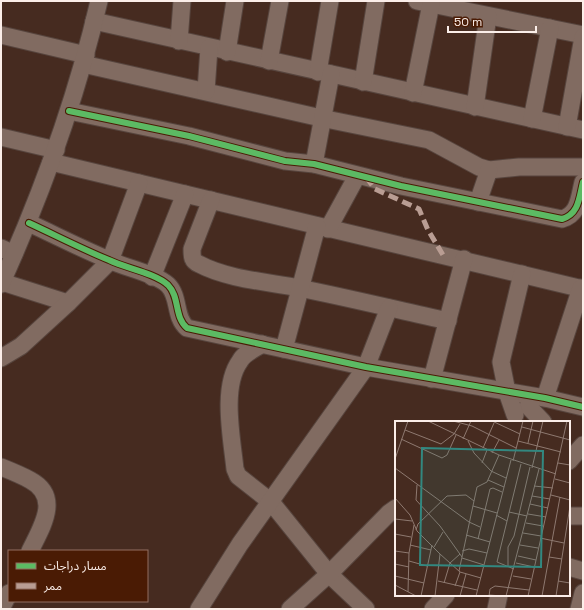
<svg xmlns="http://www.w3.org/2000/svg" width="584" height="610" font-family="'Space Grotesk','Noto Sans Arabic',sans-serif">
	<rect width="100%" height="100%" fill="#462b20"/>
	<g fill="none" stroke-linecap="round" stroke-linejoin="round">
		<defs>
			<g id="minor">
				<path d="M417,1L583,35"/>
				<path d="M94,21L583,130"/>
				<path d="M1,35L86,55"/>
				<path d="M179,41L182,1"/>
				<path d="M227,52L235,1"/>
				<path d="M269,61L280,1"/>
				<path d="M83,64L321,118L429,140L479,167L489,170L519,167H583"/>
				<path d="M318,72L330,1"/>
				<path d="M363,82L376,1"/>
				<path d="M206,91L209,48"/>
				<path d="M413,93L431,4"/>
				<path d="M475,107L488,16"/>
				<path d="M69,111L189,136L285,161L314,164L401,186L562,219C579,214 579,198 583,182"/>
				<path d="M532,119L550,28"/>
				<path d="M567,127L583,37"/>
				<path d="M1,137L56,150"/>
				<path d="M51,162L583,289"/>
				<path d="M314,164L331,74"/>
				<path d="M211,200L192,249C192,257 192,261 199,264C227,279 268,282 299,288C349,298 398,310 448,321"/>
				<path d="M478,202L489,170"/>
				<path d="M29,223C55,235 82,249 109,260C125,268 155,273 168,285C180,297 174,317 187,328L366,367L545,398L583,407"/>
				<path d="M328,229L357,176"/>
				<path d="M1,248L14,254"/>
				<path d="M152,277L185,194"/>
				<path d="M2,282L68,303"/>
				<path d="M1,284C43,191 76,100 99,1"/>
				<path d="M262,344C255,349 244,353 240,361C221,387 232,439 235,469L238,476L271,502L329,574L366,609"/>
				<path d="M284,349L317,226"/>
				<path d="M1,358L21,346L68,303L110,261L139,183"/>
				<path d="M432,379L464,259"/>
				<path d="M545,398L581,288"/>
				<path d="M528,406L543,422"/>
				<path d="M515,415L507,392L501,362L522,274"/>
				<path d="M569,461L583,445"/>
				<path d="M1,467C11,471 21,475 30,480C62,497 41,528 30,551"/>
				<path d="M569,516H583"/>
				<path d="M569,567L583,571"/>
				<path d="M1,609L9,593"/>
				<path d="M199,609L240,544L366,367L389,308"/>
				<path d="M290,609L329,574L389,513L396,508"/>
				<path d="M433,609L446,595"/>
				<path d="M496,609L499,595"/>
				<path d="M579,609L583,593"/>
			</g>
		</defs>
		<use href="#minor" stroke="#57453e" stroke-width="19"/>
		<use href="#minor" stroke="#816b61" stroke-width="17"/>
		<path stroke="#b99d93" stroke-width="5" stroke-dasharray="10 5" stroke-linecap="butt" d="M366,177L375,189L419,209L428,230L443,255"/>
		<defs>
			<g id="cycleway">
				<path d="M69,111L189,136L285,161L314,164L401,186L562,219C579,214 579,198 583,182"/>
				<path d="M29,223C55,235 82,249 109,260C125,268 155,273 168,285C180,297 174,317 187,328L366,367L545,398L583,407"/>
			</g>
		</defs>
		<use href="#cycleway" stroke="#4a1b04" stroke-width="8"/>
		<use href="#cycleway" stroke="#5cba63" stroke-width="6"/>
	</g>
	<g transform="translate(395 421)">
		<rect width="175" height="175" fill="#462b20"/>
		<path fill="none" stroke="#8e7970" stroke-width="1" d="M33,0L104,34L161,53M58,0L77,5L121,27M97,0L125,13M127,6L175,19M10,9L46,23L59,13L65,3M6,18L47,37L52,34L61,14M68,18L76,0M73,20L79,32L96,50L111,57M123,20L166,31M133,22L138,0M88,27L99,2M97,32L104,19M0,38L13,0M118,40L128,0M87,42L92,29M163,42L175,44M0,47L74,101L85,106M137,47L148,0M160,58L175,62M93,59L109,66M22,64L21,79L45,105L67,136M139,65L158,67M156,74L175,79M137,75L155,78M0,77L15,94L22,110L45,133L65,151L86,157M135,83L153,87M78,85L102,92M114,91L132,95M133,93L151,96M101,94L112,100M0,98L17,100M131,102L148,105M21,109L23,103L52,75L71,74L79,80M128,112L146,115M0,113L16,116M71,114L95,121M145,117L169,122M83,118L95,68L98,67L107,71M15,124L36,129M125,124L143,127M39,126L48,111M0,130L14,132M67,130L74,128L92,132M123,135L141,139M154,136L167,138M67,137L89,144M14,140L32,145M55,142L65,133M121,142L139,146M0,143L14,146M113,146V126L119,115L135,46M119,148L102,141L126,43M64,150L82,66L92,61L104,34M0,155L29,162M118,155L136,158M43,160L82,169M163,160L175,162M49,162L55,142M0,164L21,175M60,165L65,151M13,171L14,132L19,104M94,174L107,175M26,175L37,124M40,175L45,133M65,175L71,153M81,175L116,39M94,175L95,168L100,165L134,169M111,175L144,48M133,175L172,0M147,175L165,76M161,175L175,85"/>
		<path fill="#328880" fill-opacity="0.15" stroke="#328880" stroke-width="2" d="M27,27L148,30L146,146L25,144Z"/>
		<rect width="175" height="175" fill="none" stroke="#fbeee9" stroke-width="2"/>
	</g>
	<rect width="584" height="610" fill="none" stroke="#fbeee9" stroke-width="4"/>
	<rect x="8" y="550" width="140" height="52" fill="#4a1b04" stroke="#916f60"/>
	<rect x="16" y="563" width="20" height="6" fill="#5cba63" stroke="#916f60"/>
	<text x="44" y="570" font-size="12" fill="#fbeee9">مسار دراجات</text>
	<rect x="16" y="583" width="20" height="6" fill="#b99d93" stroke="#916f60"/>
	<text x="44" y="590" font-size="12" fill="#fbeee9">ممر</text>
	<path d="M448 26v6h88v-6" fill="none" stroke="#fbeee9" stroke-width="2"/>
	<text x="454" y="26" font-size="12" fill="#fbeee9" stroke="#4a1b04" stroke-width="3" paint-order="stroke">50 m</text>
</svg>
